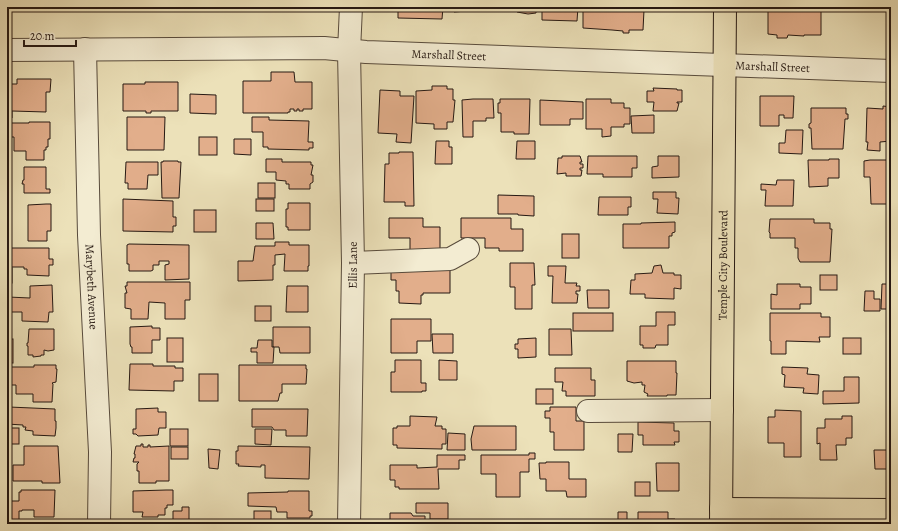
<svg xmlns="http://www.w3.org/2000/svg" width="898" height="531" font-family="Alegreya,serif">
	<rect width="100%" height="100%" fill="#ece1b9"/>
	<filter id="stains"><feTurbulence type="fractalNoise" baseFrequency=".005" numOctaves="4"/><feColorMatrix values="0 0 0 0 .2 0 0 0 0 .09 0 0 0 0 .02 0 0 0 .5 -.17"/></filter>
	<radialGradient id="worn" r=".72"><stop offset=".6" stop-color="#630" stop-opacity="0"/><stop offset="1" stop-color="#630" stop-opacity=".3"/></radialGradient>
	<g fill="#e2ae8b" stroke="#261913">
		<path d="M398,7H443L442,19L398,18Z"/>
		<path d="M448,7H467V11L454,12L453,11H448Z"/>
		<path d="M517,7H536V13L528,14L517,12Z"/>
		<path d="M542,7H578L577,21L542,20Z"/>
		<path d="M768,7H821V35H804V36L788,35L787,38H777V35L768,34Z"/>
		<path d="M598,8L644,10L643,30H629V33H623V31L612,30L583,28V11H593V9H598Z"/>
		<path d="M271,72H294L295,82H312V109H303V111H299V109H297V111H294V109H290V112H288V113H243V81H271Z"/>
		<path d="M17,79H51L50,92H46V112L12,111V118H7V81H11V84H17Z"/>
		<path d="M145,82H178V111H151V113H146V111H123V84H145Z"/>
		<path d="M432,86H447V89H453V100H455L453,122H447V129H434V124L416,123V91L432,90Z"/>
		<path d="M653,88L677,89V90H682V102H677V103H679L677,111H653L654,102H647V91H654Z"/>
		<path d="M380,90L400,91V96H414L411,143L396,142L397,134L378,133Z"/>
		<path d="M190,94L216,95V114L190,113Z"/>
		<path d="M760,96H794L793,118H784V115H779V126H760Z"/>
		<path d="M473,99H493L494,118H486V121H473V137H463L462,100Z"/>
		<path d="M500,99H530L529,134H514V132H501V113H498V103H500Z"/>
		<path d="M586,99H611V103H624V108H630V124H624V127H611V136L602,137V129H586Z"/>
		<path d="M540,100L583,102V119H570V125H540Z"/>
		<path d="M883,106L891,107V141L880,142V151L867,150L868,142H866L867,108L883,109Z"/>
		<path d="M811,108H846V114H848V119H845L843,149H812L811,128H809V124L811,123Z"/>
		<path d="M654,115V133H632L631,116Z"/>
		<path d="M127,117H165L164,150H127Z"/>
		<path d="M252,117H269V120L309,121L308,142H313V148H309V150L268,149V147H263V132H252Z"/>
		<path d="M29,122H50V139H48V147H46V150H44V160H26V151H14V137H11V123H29Z"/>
		<path d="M786,130H803L802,154L779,153V143H785Z"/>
		<rect x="199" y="137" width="18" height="18"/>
		<path d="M234,139H251V155L234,154Z"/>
		<path d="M436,141H449V147H452V164H435Z"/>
		<path d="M517,141H535V159H516Z"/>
		<path d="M399,152H413L414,206H405V202H384L385,164H389V153H399Z"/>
		<path d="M562,156H580L582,162H580V164H583V168H580V170H582L581,176H566V173L557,174L558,158H562Z"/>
		<path d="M588,156H637V168H632V177H603V174H587Z"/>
		<path d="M658,156H679V177L652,178V167L658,166Z"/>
		<path d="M266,159H282V162H311V165H313L311,175H313V182L310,184V189H289V184H286V181L276,180V172H266Z"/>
		<path d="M829,159H839V178H828V186L809,187L808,160H829Z"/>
		<path d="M870,160H888V176L891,175V204H871L870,177H864V161Z"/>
		<path d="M163,161H178V162H181L179,198H162L161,162H163Z"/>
		<path d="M126,162H158V175H148L147,189H128V183H125Z"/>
		<path d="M24,167H46V189H50V193H24V184H22L23,180H24Z"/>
		<path d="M7,171H9L10,202H7Z"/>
		<path d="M777,180H794L793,206H765L766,190H761V184L776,185Z"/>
		<rect x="258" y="183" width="17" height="15"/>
		<path d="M653,192H676V198H679L678,214L657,213L658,199H653Z"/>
		<path d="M498,195L534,196V216L518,215V214H498Z"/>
		<path d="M599,197H631V207H628V215H598Z"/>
		<path d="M123,199L173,201V217H176V226H173V232L123,231Z"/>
		<rect x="256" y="199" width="18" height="12"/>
		<path d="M288,203H310V230H288V227H286V209H288Z"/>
		<path d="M46,204H51V231H47V241H28V205Z"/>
		<rect x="194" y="210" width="22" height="22"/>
		<path d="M389,218H423V227H440V253H410V238H389Z"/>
		<path d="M461,218H511V229H523V251H499V248H485V238H461Z"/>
		<path d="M770,219H814V223H830V229H832L830,262H800L798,258V248H795V238H770V233L769,232Z"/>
		<path d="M675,222V232L672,233V236H669V248H623V224H641V223Z"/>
		<path d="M256,223H273L274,239H256Z"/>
		<rect x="562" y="234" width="17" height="24"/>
		<path d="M275,242H289V245H309V266H308V271H284L285,254L275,255V265H273V280L238,281V261H253L255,246H275Z"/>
		<path d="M129,244L189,245V279L165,280V265L169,264V261H159V265H153V270L151,271H129V264H127V245Z"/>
		<path d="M7,248H49V259H53V265H49V276L27,275V269H24V267H7Z"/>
		<path d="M510,263H534L535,285H532V309H515V287H510Z"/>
		<path d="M391,265H450V293H423V295H421V304L399,303V291H396V280H391Z"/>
		<path d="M661,265L663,273H674V275H681V289L674,288V299L645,298V294H630L631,280H635V274L652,273L654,266Z"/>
		<path d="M548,266H566L565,283H577L576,286H580V291H576V294H578L577,303H552L553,276H548Z"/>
		<rect x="7" y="268" width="5" height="15"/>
		<rect x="820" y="275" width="17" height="15"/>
		<path d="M127,282H190V300H185V319H165V303L149,302L148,319H131V309L125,308V293H127L125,286H127Z"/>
		<path d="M777,284H800V287H811V304H800V309H771V294L777,295Z"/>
		<path d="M882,284H891V309H881Z"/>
		<path d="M52,285L53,312H49L48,322L22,321V312H8V297L30,298V286Z"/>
		<path d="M287,286H308V312H286Z"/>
		<path d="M587,290H609V308H588Z"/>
		<path d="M865,291H874V299H880V311H864Z"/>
		<rect x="255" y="306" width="16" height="15"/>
		<path d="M656,312H675V325H668V345H656L655,348H643V345H640V326H656Z"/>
		<rect x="573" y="313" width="40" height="18"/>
		<path d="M770,313H821V317H830V337H819L820,342L786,341V354H771V341H770Z"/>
		<path d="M391,319H431V341H417V353H391Z"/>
		<path d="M152,326V328H160V340H152V353H132V347H131L130,344V327Z"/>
		<path d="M273,327H310V353H280L279,347H273Z"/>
		<path d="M29,329H54V350L48,351L44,350V355H41V356L33,357V355H28V346H27V343H28Z"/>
		<path d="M549,329H571L572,355H549Z"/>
		<path d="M432,334H453V353H433Z"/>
		<rect x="167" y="338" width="16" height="24"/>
		<path d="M536,338V357L518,358V349H515V344H518V339Z"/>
		<rect x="843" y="338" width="18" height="16"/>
		<rect x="7" y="339" width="6" height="24"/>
		<path d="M258,340H272V347H274L273,363H257V352H251V348H257Z"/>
		<path d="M395,360H421V383H426V391H422V392H391V372H395Z"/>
		<path d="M439,360L457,361V380H439Z"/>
		<path d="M627,361H676V373H677L676,395H667V396H647L648,394L644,392L645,385H642V382L634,383L627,381Z"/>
		<path d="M130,364H153V366H175V368H183V381H174V391L129,390Z"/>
		<path d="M34,365H56V369H57L56,382L52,383L53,384L52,402H33V394H16V385H7V367H34Z"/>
		<path d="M239,365H306V369H307L306,384H282V393H280L278,401H239Z"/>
		<path d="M782,367L808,368L807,374L819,375L818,394L803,393L804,388L784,387L785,375L782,374Z"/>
		<path d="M555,368H591V380H595V396H566V391H562L563,382H555Z"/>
		<rect x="199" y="374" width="19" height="27"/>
		<path d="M844,377H859V403L823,404V391H844Z"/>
		<rect x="536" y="389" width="17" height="15"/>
		<path d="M9,407L55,409V421H56V428L55,436L33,435V431L25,430L26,427H23V425L7,424V409H9Z"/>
		<path d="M550,407H576V421H584V450H554V432H550V418H545V411H550Z"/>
		<path d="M158,408V412H166V428H159L158,435L138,436L136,434H133V429H136V409Z"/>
		<path d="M252,409H308L307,436H286V430H274L272,427H252Z"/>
		<path d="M775,410L801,411V457H784V443H768V417H775Z"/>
		<path d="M410,416L437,417L435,426H442V429H446V444H442V449L397,448V445H393V428H397V426H410Z"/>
		<path d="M842,416H852V438H846V445H836L837,460H820V443L817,444V428H825V419H842Z"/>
		<path d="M638,422L674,423V431H679V442H674L675,445H643V435H638Z"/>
		<path d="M474,426H516V450H472L471,439Z"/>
		<rect x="7" y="428" width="12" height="16"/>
		<rect x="170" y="429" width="18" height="17"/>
		<path d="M255,429H272L271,445L255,444Z"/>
		<path d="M448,433L465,434V450H447Z"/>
		<path d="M618,434H633L632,452H618Z"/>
		<path d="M141,444H143V447H148V445H150V447L169,446V481H156V483H139V471H137V464L139,462H133L134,458H135V454H134L136,446H141Z"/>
		<path d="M24,446H58L60,483H42V481H13V465H24Z"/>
		<path d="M238,446L310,447L309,479L265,478V465H261V467L238,466L239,464H236V451H238Z"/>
		<rect x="171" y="447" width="17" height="12"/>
		<path d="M208,449L220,450L218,469L209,468Z"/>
		<path d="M874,450H891V469H875Z"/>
		<path d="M529,453H535V459H529V472H520V497H496V474H481V455H529Z"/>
		<path d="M437,455H465V460H459V469H438L439,489H399V487H395V480H390V465H417V468L437,467Z"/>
		<path d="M546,462H569V479H586V497H567L566,491H546V479H540L539,463H546Z"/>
		<path d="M656,463H679V491H657Z"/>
		<rect x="635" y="482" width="15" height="14"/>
		<path d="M21,490H55L54,517H34V510H22V511H19V524H7V501H19V492H21Z"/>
		<path d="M166,490H173V505H167V508H165V515H158V517H142L143,512H133V491Z"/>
		<path d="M288,491H309V511H312V516H310V518H287V512H277L276,507L248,506V493L288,492Z"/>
		<path d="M416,503H448V519H430V513H416Z"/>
		<path d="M182,507H189V524H173V511H182Z"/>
		<rect x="254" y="511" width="17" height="13"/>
		<path d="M618,512H627V522H638V512H668V519H675V524H616V523L618,522Z"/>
		<path d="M390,513H411L413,516H425V524H390Z"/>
	</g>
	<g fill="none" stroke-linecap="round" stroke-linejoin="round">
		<defs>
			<g id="minor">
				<path id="s1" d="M85,49L89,235L100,452L99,524"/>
				<path id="s2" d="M7,50L324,48L366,52L891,71"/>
				<path d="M353,263L450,259L468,249"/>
				<path d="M588,411L722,410"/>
				<path id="s3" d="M349,524L353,263L349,51L351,7"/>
			</g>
			<g id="major">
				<path d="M721,509L891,510"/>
				<path id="s4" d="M721,524L725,7"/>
			</g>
		</defs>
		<use href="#minor" stroke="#584b3c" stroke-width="24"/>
		<use href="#major" stroke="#261913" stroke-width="24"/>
		<use href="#minor" stroke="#f3ecd2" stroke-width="22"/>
		<use href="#major" stroke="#ece1b9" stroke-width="22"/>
	</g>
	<g text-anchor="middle" stroke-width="3" stroke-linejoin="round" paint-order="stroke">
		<g font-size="12" fill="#261913" stroke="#f3ecd2">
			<text dy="4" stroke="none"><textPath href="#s2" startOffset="442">Marshall Street</textPath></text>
			<text dy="4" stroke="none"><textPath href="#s2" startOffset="766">Marshall Street</textPath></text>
			<text dy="4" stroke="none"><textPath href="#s3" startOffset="259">Ellis Lane</textPath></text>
			<text dy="4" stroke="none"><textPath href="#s4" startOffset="259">Temple City Boulevard</textPath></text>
			<text dy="4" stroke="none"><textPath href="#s1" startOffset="238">Marybeth Avenue</textPath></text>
		</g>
	</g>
	<rect width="898" height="531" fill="none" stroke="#ece1b9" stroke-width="24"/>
	<rect x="8" y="8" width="882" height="515" fill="none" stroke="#261913" stroke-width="2"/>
	<rect x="12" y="12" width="874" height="507" fill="none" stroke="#261913"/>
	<path d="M24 40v6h52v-6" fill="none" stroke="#261913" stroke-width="2"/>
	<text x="30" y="40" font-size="12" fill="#261913" stroke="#f3ecd2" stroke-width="3" paint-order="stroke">20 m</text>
	<rect width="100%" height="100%" filter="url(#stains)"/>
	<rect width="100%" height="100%" fill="url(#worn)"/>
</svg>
